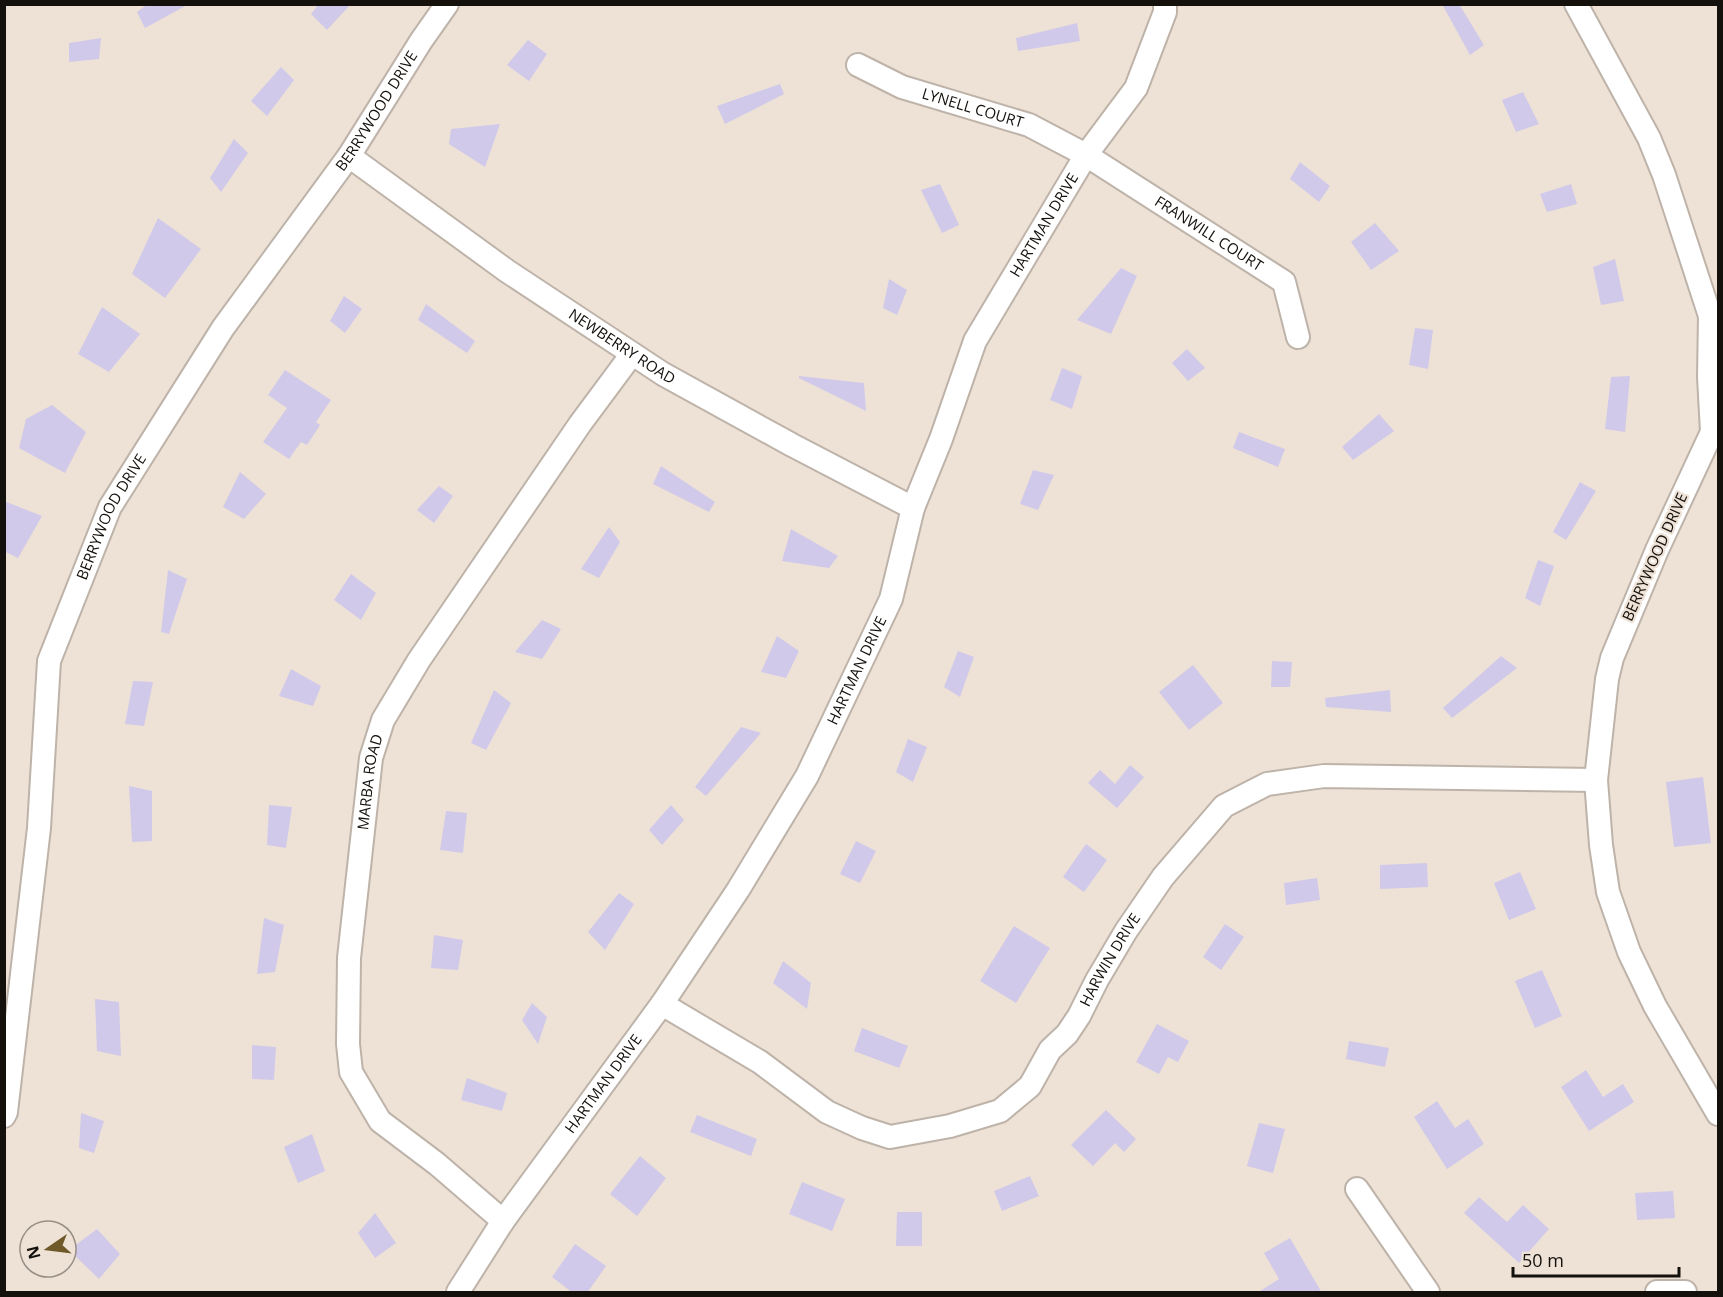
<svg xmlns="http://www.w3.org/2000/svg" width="1723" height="1297" font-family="'Open Sans',sans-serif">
	<rect width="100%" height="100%" fill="#eee2d7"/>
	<g fill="#d0c9e9">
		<path d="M148,4H189L145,28L137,12Z"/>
		<path d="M319,4H351L327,30L311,14Z"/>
		<path d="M1442,4H1459L1484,45L1470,55Z"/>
		<path d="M1077,23L1080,41L1018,51L1016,38Z"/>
		<path d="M101,38L99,59L69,62V43Z"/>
		<path d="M528,40L547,54L529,81L507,65Z"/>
		<path d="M281,67L294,80L267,116L251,101Z"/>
		<path d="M780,84L784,94L725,124L717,106Z"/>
		<path d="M1523,92L1539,124L1516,132L1502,100Z"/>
		<path d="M500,124L485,167L449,144L451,129Z"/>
		<path d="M234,139L248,153L221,192L210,178Z"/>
		<path d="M1300,162L1330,186L1319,202L1290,179Z"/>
		<path d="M940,184L959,225L942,233L921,190Z"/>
		<path d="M1571,184L1577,204L1547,212L1540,194Z"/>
		<path d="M158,218L201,249L165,298L132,274Z"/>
		<path d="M1375,223L1399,251L1371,270L1351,242Z"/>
		<path d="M1615,259L1624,301L1601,305L1593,267Z"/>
		<path d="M1121,268L1137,276L1111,334L1077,320Z"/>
		<path d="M889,279L907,290L897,315L883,308Z"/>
		<path d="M344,296L362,309L345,333L330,321Z"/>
		<path d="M426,304L475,341L467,353L418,320Z"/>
		<path d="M102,307L140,334L109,372L78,354Z"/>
		<path d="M1415,328L1433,330L1428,369L1409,365Z"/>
		<path d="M1187,349L1205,368L1188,381L1172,363Z"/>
		<path d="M1062,368L1082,376L1072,409L1050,400Z"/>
		<path d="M285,370L331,400L316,422L320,425L307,445L301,442L289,459L263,442L287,408L268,395Z"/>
		<path d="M799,376L864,383L866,411L799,378Z"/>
		<path d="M1630,376L1625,432L1605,429L1611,377Z"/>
		<path d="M52,405L86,432L65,473L19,448L26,419Z"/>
		<path d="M1379,414L1394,431L1353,460L1342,447Z"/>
		<path d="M1239,432L1285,449L1278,467L1233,448Z"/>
		<path d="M661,466L715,502L709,512L653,484Z"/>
		<path d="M1033,470L1054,475L1038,510L1020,504Z"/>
		<path d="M240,472L266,494L244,519L223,507Z"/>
		<path d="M1580,482L1596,491L1566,540L1553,532Z"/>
		<path d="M439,486L453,496L434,523L417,510Z"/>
		<path d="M4,501L42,516L18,558L4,551Z"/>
		<path d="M609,527L620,542L599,578L581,569Z"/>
		<path d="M791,529L838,556L829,568L782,561Z"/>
		<path d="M1538,560L1554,566L1540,606L1525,598Z"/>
		<path d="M168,570L187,579L169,634L161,632Z"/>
		<path d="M351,574L376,593L361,620L334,600Z"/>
		<path d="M542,620L561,629L542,659L515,652Z"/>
		<path d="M777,636L799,651L786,678L761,672Z"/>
		<path d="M958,651L974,657L960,697L944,687Z"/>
		<path d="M1501,656L1517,668L1452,718L1443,708Z"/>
		<path d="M1272,661L1292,662L1290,687H1271Z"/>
		<path d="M1193,665L1223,703L1189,730L1159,692Z"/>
		<path d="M291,669L321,686L313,706L279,696Z"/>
		<path d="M133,681L153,682L144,726L125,724Z"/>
		<path d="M494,690L511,703L486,750L471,743Z"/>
		<path d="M1390,690L1391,712L1326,707L1325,698Z"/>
		<path d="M741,727L761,733L706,796L695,787Z"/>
		<path d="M908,739L927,747L913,782L896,772Z"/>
		<path d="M1130,765L1144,777L1117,808L1088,783L1100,770L1115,784Z"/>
		<path d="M1703,777L1711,843L1674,847L1666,782Z"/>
		<path d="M129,786L152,791V841L132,842Z"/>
		<path d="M269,805L292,807L286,848L267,845Z"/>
		<path d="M671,805L684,820L662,845L649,830Z"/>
		<path d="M446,811L467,813L463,853L440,850Z"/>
		<path d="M856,841L876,851L860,883L840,874Z"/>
		<path d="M1086,844L1107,860L1084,892L1063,877Z"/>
		<path d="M1427,863L1428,887L1380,889V865Z"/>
		<path d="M1520,872L1536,909L1509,920L1494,883Z"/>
		<path d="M1317,878L1320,900L1286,905L1284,883Z"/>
		<path d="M619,893L634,904L605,950L588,932Z"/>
		<path d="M264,918L284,925L275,972L257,974Z"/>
		<path d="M1225,924L1244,937L1221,970L1203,957Z"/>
		<path d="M1014,926L1050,948L1016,1003L980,981Z"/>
		<path d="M434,935L463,940L458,970L431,968Z"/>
		<path d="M783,961L811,983L807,1009L773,983Z"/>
		<path d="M1542,970L1562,1016L1535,1028L1515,981Z"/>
		<path d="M95,999L119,1002L121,1056L97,1051Z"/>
		<path d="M532,1003L547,1017L538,1044L522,1020Z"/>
		<path d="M1157,1024L1189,1041L1178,1062L1168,1057L1159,1074L1136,1062Z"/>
		<path d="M862,1028L908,1046L899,1068L854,1051Z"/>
		<path d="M1349,1041L1389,1048L1385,1067L1346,1059Z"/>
		<path d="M252,1045L276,1047L274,1080L252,1079Z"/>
		<path d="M1586,1070L1603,1097L1623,1084L1634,1102L1589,1131L1561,1087Z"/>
		<path d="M467,1078L507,1093L502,1111L461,1100Z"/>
		<path d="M1437,1101L1455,1128L1468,1119L1484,1144L1447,1169L1414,1117Z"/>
		<path d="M1106,1110L1136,1139L1124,1152L1115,1143L1093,1166L1071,1145Z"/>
		<path d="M81,1113L104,1121L94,1153L79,1148Z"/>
		<path d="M697,1115L757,1139L751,1156L690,1132Z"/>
		<path d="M1259,1123L1285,1129L1273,1173L1247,1166Z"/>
		<path d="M312,1134L325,1171L298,1183L284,1147Z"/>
		<path d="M640,1156L666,1178L637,1216L610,1194Z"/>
		<path d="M1030,1176L1039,1196L1002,1211L994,1191Z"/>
		<path d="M802,1182L845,1199L832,1231L789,1214Z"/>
		<path d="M1673,1191L1675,1218L1637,1220L1635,1193Z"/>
		<path d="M1479,1197L1507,1222L1523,1205L1549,1229L1519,1263L1464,1213Z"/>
		<path d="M897,1212H922V1246H896Z"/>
		<path d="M375,1213L396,1243L375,1258L358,1233Z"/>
		<path d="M97,1229L120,1254L99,1279L69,1250Z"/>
		<path d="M1290,1238L1322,1293H1257L1279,1279L1264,1253Z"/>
		<path d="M575,1244L606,1266L587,1293H573L552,1277Z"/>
	</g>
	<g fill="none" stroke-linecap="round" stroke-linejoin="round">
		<defs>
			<g id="minor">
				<path d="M1576,4L1649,138L1664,175L1710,316L1709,377L1712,432L1657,550L1612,658L1607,679L1596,780L1601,845L1608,892L1629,952L1655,1006L1718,1114"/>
				<path id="s1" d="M858,65L902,87L1029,125L1086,155L1284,282L1298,337"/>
				<path id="s2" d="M349,156L507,271L663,374L792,445L913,508"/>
				<path id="s3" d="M662,1004L760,1062L827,1112L862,1128L890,1137L950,1126L1000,1111L1030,1086L1050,1050L1067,1034L1079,1016L1097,980L1126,931L1163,877L1224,806L1267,784L1324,776L1596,780"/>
				<path id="s4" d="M4,1116L6,1112L39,828L49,661L110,507L223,328L349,156L421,41L447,4"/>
				<path d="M1357,1189L1428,1292"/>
				<path id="s5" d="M503,1221L437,1164L380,1121L351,1072L348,1044L349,958L371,758L383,720L419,660L580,424L632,354"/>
				<path id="s6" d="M458,1292L503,1221L662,1004L738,890L807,776L891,599L913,508L941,439L975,341L1086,155L1136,88L1165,12V4"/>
				<path d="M1657,1292H1685"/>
			</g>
		</defs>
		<use href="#minor" stroke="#beb3a9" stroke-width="26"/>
		<use href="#minor" stroke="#fff" stroke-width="22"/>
	</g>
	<g text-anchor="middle" stroke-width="4.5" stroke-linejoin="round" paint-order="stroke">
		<g font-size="15" fill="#14100c" stroke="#eee2d7">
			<text dy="5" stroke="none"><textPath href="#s1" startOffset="123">LYNELL COURT</textPath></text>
			<text dy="5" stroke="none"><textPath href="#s4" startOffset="1101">BERRYWOOD DRIVE</textPath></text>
			<text dy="5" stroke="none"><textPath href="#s6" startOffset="1226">HARTMAN DRIVE</textPath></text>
			<text dy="5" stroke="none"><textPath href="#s1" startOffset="392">FRANWILL COURT</textPath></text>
			<text dy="5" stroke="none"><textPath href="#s2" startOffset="333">NEWBERRY ROAD</textPath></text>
			<text dy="5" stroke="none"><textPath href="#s4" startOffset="615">BERRYWOOD DRIVE</textPath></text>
			<text transform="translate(1655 557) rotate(-66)" y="5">BERRYWOOD DRIVE</text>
			<text dy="5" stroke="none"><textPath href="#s6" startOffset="740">HARTMAN DRIVE</textPath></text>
			<text dy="5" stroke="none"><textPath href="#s5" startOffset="507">MARBA ROAD</textPath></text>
			<text dy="5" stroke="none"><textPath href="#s3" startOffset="568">HARWIN DRIVE</textPath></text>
			<text dy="5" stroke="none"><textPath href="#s6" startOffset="254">HARTMAN DRIVE</textPath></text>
		</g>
	</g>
	<rect width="1723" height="1297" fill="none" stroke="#14100c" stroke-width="12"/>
	<g transform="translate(48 1249) rotate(256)"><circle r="28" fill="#eee2d7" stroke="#978e86" stroke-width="1.5"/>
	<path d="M0-4.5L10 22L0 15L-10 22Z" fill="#705929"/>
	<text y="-9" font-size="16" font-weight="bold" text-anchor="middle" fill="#14100c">N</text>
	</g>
	<path d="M1513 1267v9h166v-9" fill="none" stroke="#14100c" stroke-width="3"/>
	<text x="1522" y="1267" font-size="18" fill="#14100c" stroke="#eee2d7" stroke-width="4.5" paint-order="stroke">50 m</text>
</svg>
